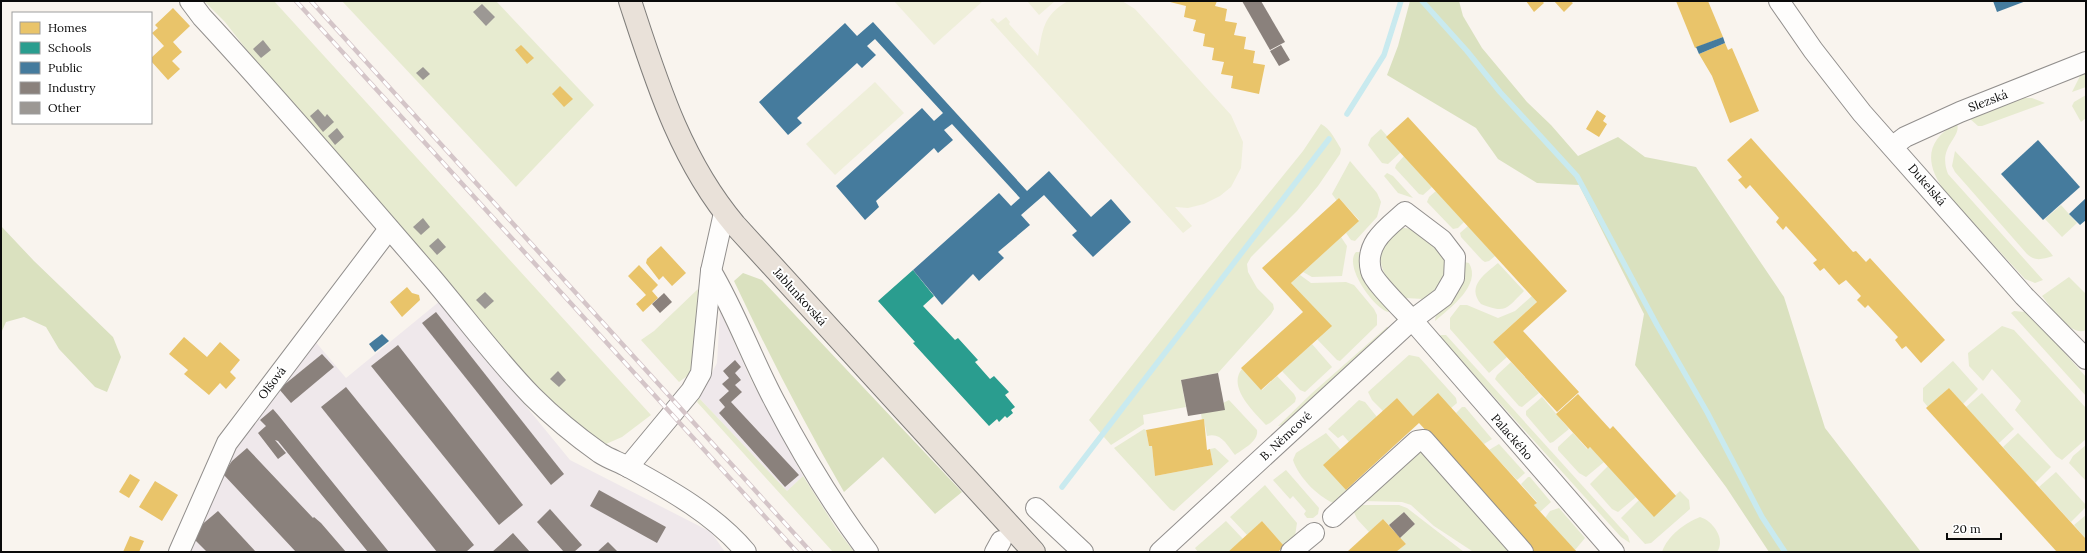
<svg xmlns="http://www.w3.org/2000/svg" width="2087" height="553" font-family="Lora,serif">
	<rect width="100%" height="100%" fill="#f9f4ee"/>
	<g fill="#efe8eb">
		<path d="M440,301L570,460L711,532L725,552H186L230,444L314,340L346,378Z"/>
		<path d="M720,311L751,380L803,476L787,491L699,398L717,363Z"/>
	</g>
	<g fill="#e7ebd0">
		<path d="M204,1H274L651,415L622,437L606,444L566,416L522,379L461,303L429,260L402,235L268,77L225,22Z"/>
		<path d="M342,1H496L594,105L516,187Z"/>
		<path d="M2086,73V87L2072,92L2080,76Z"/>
		<path d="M2086,95V118L2081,122L2072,106L2074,102Z"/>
		<path d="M2022,98H2032L2045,103L1982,126H1978L1969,118Z"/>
		<path d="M1957,123C1962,139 1937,145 1948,174L2043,280L2035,283L2025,279L1946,193C1925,165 1924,141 1957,123Z"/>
		<path d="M1321,124C1330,128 1336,141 1341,149L1340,154L1318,186L1297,211L1251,257L1247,264L1248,272L1257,288L1273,304L1274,309L1271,314L1218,373L1181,380L1186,407L1143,415L1144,424L1111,445L1089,420L1230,241L1303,151Z"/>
		<path d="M1381,129L1401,152L1388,164L1382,163L1368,145L1371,138Z"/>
		<path d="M1955,151L2050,252L2053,256C2042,259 2036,262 2027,254L1955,172L1952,166Z"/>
		<path d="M1404,156L1432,187L1423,195L1419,194L1395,168L1396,165Z"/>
		<path d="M1350,161L1377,193L1381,202L1377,217L1355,241L1351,240L1346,233L1359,220L1339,198L1337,201L1332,194Z"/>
		<path d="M1387,173L1393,176L1413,198L1398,193L1384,176Z"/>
		<path d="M1436,191L1464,222L1458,228L1453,229L1451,227L1427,202L1429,197Z"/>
		<path d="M2061,205L2077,223L2062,237L2045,219Z"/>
		<path d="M1468,226L1495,256L1489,261L1485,262L1482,260L1461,237L1460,233Z"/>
		<path d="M1403,228C1427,227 1456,260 1442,284C1438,290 1429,295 1423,299L1405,298C1389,283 1377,269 1381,247L1396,231Z"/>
		<path d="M1341,237L1347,246L1342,276L1312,277L1303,272Z"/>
		<path d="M1356,252H1360L1361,269L1390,311L1389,312C1375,310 1343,266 1356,252Z"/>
		<path d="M1464,262L1469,263C1482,285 1450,308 1435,321C1436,301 1467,298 1464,262Z"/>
		<path d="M1498,263L1524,291C1506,309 1506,314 1481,304C1466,286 1485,274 1498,263Z"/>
		<path d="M1300,275L1311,283L1346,282L1354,285L1374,309L1377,315V325L1340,361L1337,360L1317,339L1331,326L1291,283Z"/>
		<path d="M2069,277L2086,294V330C2071,338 2050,306 2042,296Z"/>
		<path d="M698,289L694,371L679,382L641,340L654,331Z"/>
		<path d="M1532,296L1537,302L1493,342L1507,357L1489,373L1450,329V318L1460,305H1467L1498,318L1515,311Z"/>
		<path d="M2014,311L2025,312L2033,317L2086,377V396L2011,313Z"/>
		<path d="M2002,326L2014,330L2086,408V439L2062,460L2056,456L2015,410L2021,401L1992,369L1983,381L1969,366L1968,353Z"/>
		<path d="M1387,327H1391L1288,424L1278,426L1311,394Z"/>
		<path d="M1442,335H1446L1628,536L1630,543L1621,537L1439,336Z"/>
		<path d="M1312,344L1332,367L1305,392L1300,390L1282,371Z"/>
		<path d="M1409,355L1419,357L1456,398L1457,403L1451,408L1413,416L1397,398L1383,411L1372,400L1368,392Z"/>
		<path d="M1953,361L1978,389L1963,404L1949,388L1928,407L1923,401V388Z"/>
		<path d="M1511,362L1539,393L1522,407L1519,406L1495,379L1497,375Z"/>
		<path d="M1242,369L1262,390L1277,376L1294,394L1296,398L1295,402L1270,423L1266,425C1254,412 1227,387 1242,369Z"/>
		<path d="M1982,393L2014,429L1999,443L1966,407Z"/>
		<path d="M1542,397L1569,429L1553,442L1550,443L1526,415V411Z"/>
		<path d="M699,398L787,491L803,476L836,528L854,552H833L697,402Z"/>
		<path d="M1229,400L1257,430C1259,441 1243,449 1235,455C1227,445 1221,432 1207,436L1204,420H1202L1201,414Z"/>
		<path d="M1359,400L1365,402L1377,417L1349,442L1343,435L1338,438L1328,429Z"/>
		<path d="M1462,407H1465L1492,439L1484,444L1456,413Z"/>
		<path d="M1144,429L1146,430L1149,446H1152L1155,476L1213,465L1210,449L1215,448L1229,461L1174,511L1170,509L1114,448Z"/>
		<path d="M1326,433L1340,449L1346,490L1354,483L1359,488L1337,504C1321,500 1298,477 1293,460L1296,453Z"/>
		<path d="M1573,433L1587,449L1590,447L1604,462L1586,477L1579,473L1558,450V447Z"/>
		<path d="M2018,433L2051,467L2035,483L2003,447Z"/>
		<path d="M1499,444L1525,473L1517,480L1489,450Z"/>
		<path d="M2086,445V481L2069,463L2073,456Z"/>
		<path d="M1418,446L1491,532L1512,552L1472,551L1434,526L1411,505L1402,502L1363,501Z"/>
		<path d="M1608,466L1636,497L1618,512L1612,509L1590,484Z"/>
		<path d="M1286,470L1319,508L1318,514L1313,518H1307L1304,514L1306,511L1293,496L1290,499L1273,480Z"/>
		<path d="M2056,472L2086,505L2085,508L2071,522L2039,487Z"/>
		<path d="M1528,477H1530L1551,502L1540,512L1534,505L1537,502L1521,484Z"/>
		<path d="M1265,485L1297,523L1295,536L1284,546L1262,521L1247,535L1230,517Z"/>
		<path d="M1680,491L1689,500L1690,509L1651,543L1645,544L1621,518L1639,500L1654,516Z"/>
		<path d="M1361,505H1399L1407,508L1464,552H1396L1406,544L1400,538L1415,524L1404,512L1389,525L1383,519L1369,532L1357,519L1353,510Z"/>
		<path d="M1559,508L1585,538L1575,550L1545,518L1550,511Z"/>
		<path d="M2086,515V539L2074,525Z"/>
		<path d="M1700,517C1713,521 1726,539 1717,552H1662C1667,536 1685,523 1700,517Z"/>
		<path d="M1226,521L1243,539L1228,552H1198L1195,548Z"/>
	</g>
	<g fill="#dae1bf">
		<path d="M1410,1H1459L1463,16L1482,48L1527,102L1551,125L1578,156L1618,137L1645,157L1696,167L1784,297L1825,428L1921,552H1769L1726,487L1635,365L1644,314L1579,185L1537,183L1498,159L1476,128L1387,75L1398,46Z"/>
		<path d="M1,226L34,261L113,337L121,357L107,392L95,387L59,349L46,327L24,317L6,322L1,333Z"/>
		<path d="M743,273L762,280L962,492L935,514L883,457L844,492C804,423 768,353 734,281Z"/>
	</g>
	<g fill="#efefda">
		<path d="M894,1H983L934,45Z"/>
		<path d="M1027,1H1055L1039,15Z"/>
		<path d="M1068,1H1122L1135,9L1231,115L1243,142L1241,168L1231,187L1220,196L1204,204L1188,208L1175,207L1192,226L1183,233L990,20L993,18L998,23L1006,17L1010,22L1009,24L1038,56C1043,30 1042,16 1068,1Z"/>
		<path d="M875,82L904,113L835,175L806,144Z"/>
	</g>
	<g fill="#e9c46a">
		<path d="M1166,1H1217L1215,6L1227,9L1225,21L1237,23L1234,35L1246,37L1244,49L1255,51L1253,63L1265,65L1259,94L1231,88L1233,76L1221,74L1224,62L1212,60L1214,48L1203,46L1205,34L1193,31L1196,20L1184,17L1186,6Z"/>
		<path d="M1526,1H1542L1544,3L1534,12Z"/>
		<path d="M1554,1H1570L1573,3L1564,12Z"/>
		<path d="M1676,1H1708L1723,37L1695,48Z"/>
		<path d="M173,8L190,26L173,42L182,52L172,61L180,69L168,80L151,61V58L164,46L152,33L158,28L155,25Z"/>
		<path d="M1725,43L1728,50L1732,48L1759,111L1730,123L1712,76L1699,54Z"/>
		<path d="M521,45L534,58L527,64L515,50Z"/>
		<path d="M560,86L573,99L564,107L552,94Z"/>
		<path d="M1597,110L1606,116L1603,121L1607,124L1599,137L1586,129Z"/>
		<path d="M1408,117L1567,291L1523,331L1579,392L1557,412L1493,342L1537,302L1386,137Z"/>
		<path d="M1751,138L1853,252L1856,251L1866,262L1870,258L1945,340L1921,363L1906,346L1902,349L1895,340L1898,337L1868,305L1865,308L1857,300L1861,296L1846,280L1839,285L1824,268L1820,271L1813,263L1817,260L1786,226L1783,230L1776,222L1779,218L1750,185L1746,189L1738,180L1742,177L1727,160Z"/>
		<path d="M1339,198L1359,221L1291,283L1332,326L1261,390L1241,368L1303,312L1262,268Z"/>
		<path d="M661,246L686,273L672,286L663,276L659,280L646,263L647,259Z"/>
		<path d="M639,265L658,285L652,291L658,298L643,312L636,304L646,295L628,276Z"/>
		<path d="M407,287L412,293L419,295L420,300L402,317L390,302Z"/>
		<path d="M184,337L207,357L220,342L240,360L230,372L236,378L226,389L220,383L209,395L184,374L188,370L169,354Z"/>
		<path d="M1949,388L2086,539V552H2057L1926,408Z"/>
		<path d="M1438,393L1537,503L1534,505L1577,552H1531L1479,488L1419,423L1346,490L1323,465L1397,398L1413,416Z"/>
		<path d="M1578,394L1610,429L1613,426L1676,496L1654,517L1590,447L1588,449L1556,414Z"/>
		<path d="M1204,419L1207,450L1210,449L1213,465L1155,476L1152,446H1149L1146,430Z"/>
		<path d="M130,474L140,480L129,498L119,492Z"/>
		<path d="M155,481L178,495L162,521L139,507Z"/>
		<path d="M1383,519L1406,544L1396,552H1347Z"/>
		<path d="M1262,521L1284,546L1278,552H1228Z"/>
		<path d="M130,536L144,541L139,552H123Z"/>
	</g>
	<path fill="#2a9d8f" d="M913,270L934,296L923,306L955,340L958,338L978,360L975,362L990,379L994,376L1009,392L1005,395L1015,407L1011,410L1013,413L1007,418L1005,416L999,422L997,419L989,426L913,343L915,342L878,301Z"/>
	<g fill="#457b9d">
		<path d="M1993,1H2026L1997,12Z"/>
		<path d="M873,22L1027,191L1049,171L1091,217L1111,199L1131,222L1093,257L1072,235L1077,231L1044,195L1021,215L1030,225L998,252L1004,258L979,281L973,274L942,305L913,270L999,193L1011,206L1020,198L952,124L944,130L953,140L938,153L934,148L876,201L879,207L865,220L836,186L922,108L934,121L943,113L875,39L867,46L876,55L862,68L857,63L797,118L802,123L788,135L759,102L845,23L857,36Z"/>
		<path d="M1723,37L1725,43L1699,54L1696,47Z"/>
		<path d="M2038,140L2080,187L2043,220L2001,174Z"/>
		<path d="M2086,198V220L2080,225L2069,214Z"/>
		<path d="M382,334L389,341L375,352L369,344Z"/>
	</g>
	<g fill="#8a817c">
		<path d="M1242,1H1261L1285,42L1270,50Z"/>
		<path d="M1281,45L1290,60L1279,66L1270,51Z"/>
		<path d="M664,293L672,302L660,313L652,304Z"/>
		<path d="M436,312L564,474L551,485L422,323Z"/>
		<path d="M398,345L523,505L499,525L371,366Z"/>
		<path d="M322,354L334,367L291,403L279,389Z"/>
		<path d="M735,360L741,367L735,373L741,380L735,385L742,392L731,402L799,475L785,487L719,413L725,407L719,400L729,391L722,384L729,378L723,371Z"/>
		<path d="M1218,373L1225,410L1188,416L1181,380Z"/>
		<path d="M346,387L474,545L466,552H437L321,407Z"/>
		<path d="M273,409L279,416L389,552H368L278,441L275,440L286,453L278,459L258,433L266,426L260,420Z"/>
		<path d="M247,448L313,518L314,517L321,523L346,552H296L223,474L232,461Z"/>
		<path d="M599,490L666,527L657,543L590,506Z"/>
		<path d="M550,509L582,545L574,552H564L537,522Z"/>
		<path d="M218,511L256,552H207L193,538L199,527Z"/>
		<path d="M1404,512L1415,524L1400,538L1389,525Z"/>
		<path d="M513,533L530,552H492L500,545Z"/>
		<path d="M608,542L618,552H597Z"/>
	</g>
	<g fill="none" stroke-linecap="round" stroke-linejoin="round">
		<g stroke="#c9eaef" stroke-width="5.5">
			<path d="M1422,1L1467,51L1500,92L1577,176L1657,325L1707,412L1762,517L1785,552"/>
			<path d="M1347,114L1384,55L1401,1"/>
			<path d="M1062,487L1329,139"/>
		</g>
	</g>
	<g fill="#9c9894">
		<path d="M482,4L495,17L486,26L473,12Z"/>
		<path d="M263,40L271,50L261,58L253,49Z"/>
		<path d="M423,67L430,74L423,80L416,73Z"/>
		<path d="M318,109L325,117L327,114L334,122L323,132L310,116Z"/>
		<path d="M337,128L344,137L335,145L328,136Z"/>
		<path d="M423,218L430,227L421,235L413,227Z"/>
		<path d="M438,238L446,247L437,255L429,246Z"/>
		<path d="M485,292L494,301L485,309L476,300Z"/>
		<path d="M558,371L566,380L559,387L550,379Z"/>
	</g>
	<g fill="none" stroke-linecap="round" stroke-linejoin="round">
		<defs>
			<g id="minor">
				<path d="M190,1L202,17C281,102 356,190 432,278C465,317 496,359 532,396C553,417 576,436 600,453C609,459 619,462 628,467C670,490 715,515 746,552"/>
				<path d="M1779,1L1813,50L1862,113L2024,296L2086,359"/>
				<path d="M1893,146L1905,137L1960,112L2086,62"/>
				<path d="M711,271C736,313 752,359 775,402C802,454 833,505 868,552"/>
				<path d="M628,467L691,391L701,373L711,271L724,213"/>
				<path d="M1036,508L1083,552"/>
				<path d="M1333,517L1417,441L1424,440L1523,552"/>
				<path d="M179,552L227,443L389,229"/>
				<path d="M995,552L1001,541"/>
				<path d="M1160,552L1412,320L1443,297L1454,278L1455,257L1442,240L1405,212C1387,228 1364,243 1371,271C1373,281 1404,311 1413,321C1480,399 1547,476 1614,552"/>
				<path d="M1291,552L1314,533"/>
			</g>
			<path id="major" d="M630,1C656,80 680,160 735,225L1034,552"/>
		</defs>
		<use href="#minor" stroke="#928f8d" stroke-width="22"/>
		<use href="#major" stroke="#7f7d7a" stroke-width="24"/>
		<use href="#minor" stroke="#fefdfc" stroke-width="20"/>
		<use href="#major" stroke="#e9e1d9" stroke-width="22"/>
		<defs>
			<g id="rail">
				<path d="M296,1L797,552"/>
				<path d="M311,1L811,552"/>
			</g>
		</defs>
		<use href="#rail" stroke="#d4c5c8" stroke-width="4.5"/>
		<use href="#rail" stroke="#fff" stroke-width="3" stroke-dasharray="9" stroke-linecap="butt"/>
	</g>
	<g text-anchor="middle" stroke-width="4" stroke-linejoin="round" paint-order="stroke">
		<g font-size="12" fill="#0a0a0a" stroke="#fff">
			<text transform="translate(1988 101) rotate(-21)" y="4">Slezská</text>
			<text transform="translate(1927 185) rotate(49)" y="4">Dukelská</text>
			<text transform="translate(800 297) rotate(48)" y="4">Jablunkovská</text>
			<text transform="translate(272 383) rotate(-53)" y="4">Olšová</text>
			<text transform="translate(1286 436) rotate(-43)" y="4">B. Němcové</text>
			<text transform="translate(1512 437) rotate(49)" y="4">Palackého</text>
		</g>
	</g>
	<rect width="2087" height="553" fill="none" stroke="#0a0a0a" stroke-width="4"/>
	<rect x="12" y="12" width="140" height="112" fill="#ffffff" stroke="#9d9d9d"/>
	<rect x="20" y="22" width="20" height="12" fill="#e9c46a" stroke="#9d9d9d"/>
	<text x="48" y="32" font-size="12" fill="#0a0a0a">Homes</text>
	<rect x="20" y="42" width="20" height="12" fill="#2a9d8f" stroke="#9d9d9d"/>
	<text x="48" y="52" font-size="12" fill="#0a0a0a">Schools</text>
	<rect x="20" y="62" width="20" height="12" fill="#457b9d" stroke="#9d9d9d"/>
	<text x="48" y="72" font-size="12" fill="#0a0a0a">Public</text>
	<rect x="20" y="82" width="20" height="12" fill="#8a817c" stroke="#9d9d9d"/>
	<text x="48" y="92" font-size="12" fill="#0a0a0a">Industry</text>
	<rect x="20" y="102" width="20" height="12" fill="#9c9894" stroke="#9d9d9d"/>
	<text x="48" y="112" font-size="12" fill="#0a0a0a">Other</text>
	<path d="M1947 533v6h54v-6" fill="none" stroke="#0a0a0a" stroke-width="2"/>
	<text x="1953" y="533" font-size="12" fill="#0a0a0a" stroke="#ffffff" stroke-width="3" paint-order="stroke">20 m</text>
</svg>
